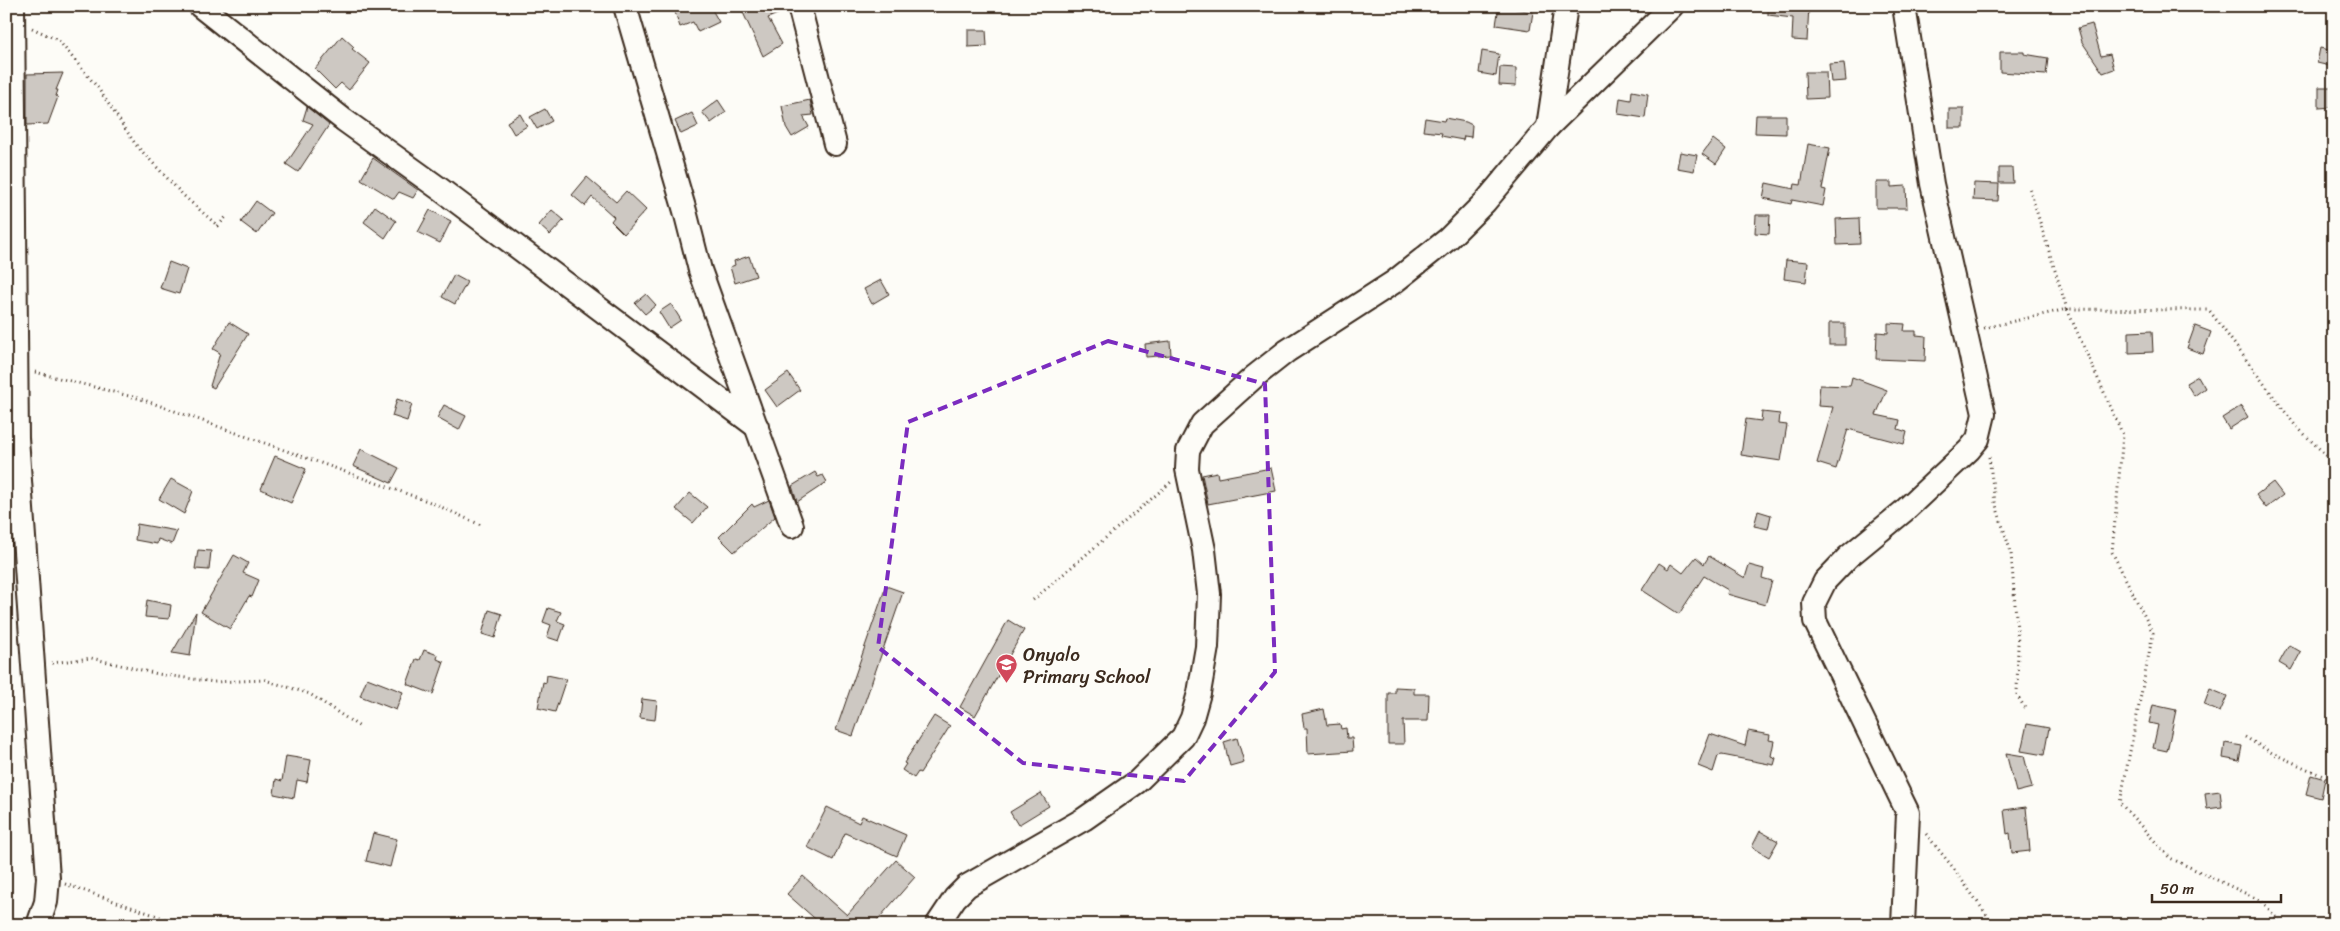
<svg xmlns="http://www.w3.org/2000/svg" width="2340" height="931" font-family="Sriracha,sans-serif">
	<rect width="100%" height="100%" fill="#fdfcf7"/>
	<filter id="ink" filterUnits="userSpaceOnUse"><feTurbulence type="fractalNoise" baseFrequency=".02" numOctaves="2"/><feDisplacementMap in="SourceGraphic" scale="10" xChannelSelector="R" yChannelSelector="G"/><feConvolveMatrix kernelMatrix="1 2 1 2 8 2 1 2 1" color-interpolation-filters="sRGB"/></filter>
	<g filter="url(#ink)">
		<g fill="#cdc8c2" stroke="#3b2a1e">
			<path d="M673,6H710L719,22L698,32L693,22L680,27Z"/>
			<path d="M740,6H786L787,10L768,18L782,44L763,56Z"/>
			<path d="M1499,6H1515V9L1533,12L1530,30L1496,25Z"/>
			<path d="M1768,6H1809L1807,41L1792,40L1793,18L1768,15Z"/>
			<path d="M2092,24L2101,56L2110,54L2114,69L2103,73L2082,42L2078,28Z"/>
			<path d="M968,30H986L987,46L968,47Z"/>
			<path d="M342,36L354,47L352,49L370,63L349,90L341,83L335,89L315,69Z"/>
			<path d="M2320,48L2333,51L2330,66L2317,63Z"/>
			<path d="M1482,51L1499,54L1496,76L1479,73Z"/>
			<path d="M2000,52H2024V54L2048,58L2046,75L2000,72Z"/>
			<path d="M1844,63L1846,81L1831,82L1829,64Z"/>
			<path d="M1500,67L1516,68V86L1499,85Z"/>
			<path d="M1805,72H1826L1827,98L1806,99Z"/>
			<path d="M63,73L56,90H58L56,96L58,97L48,124L27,125V74Z"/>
			<path d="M2319,87H2333V107L2319,108Z"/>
			<path d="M1632,91L1648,94L1645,118L1618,114L1620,98L1631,100Z"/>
			<path d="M718,100L726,112L711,123L702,112Z"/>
			<path d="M810,100L813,115L803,116L809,127L792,137L786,127L782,106Z"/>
			<path d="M307,107L329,125L298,172L286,164L313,124L303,120Z"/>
			<path d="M545,109L552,121L537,129L530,117Z"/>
			<rect x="1949" y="109" width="15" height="19"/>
			<path d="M692,113L698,126L681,134L675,121Z"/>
			<path d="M520,114L527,126L514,134L507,122Z"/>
			<path d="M1756,115H1786V134L1755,133Z"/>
			<path d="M1425,118L1444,121L1445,118L1466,122L1472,125L1471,137L1464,136L1463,140L1441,136L1442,133L1423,131Z"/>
			<path d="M1713,139L1726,149L1716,164L1702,154Z"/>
			<path d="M1808,144L1830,148L1822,189L1826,190L1823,206L1792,200L1791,204L1763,198L1766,183L1794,189L1795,184L1801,185Z"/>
			<path d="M1680,152L1697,155L1694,171L1677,168Z"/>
			<path d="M373,158L418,190L413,198L399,192L394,199L361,179Z"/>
			<path d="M1999,168H2012L2013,183H1999Z"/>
			<path d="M587,177L616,202L626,191L646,210L624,234L611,221L614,217L592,197L585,206L572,195Z"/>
			<path d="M1876,182H1891V187L1906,186L1907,208H1876Z"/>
			<path d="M1974,183L1999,184L1998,201L1973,200Z"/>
			<path d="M256,201L272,213L257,234L241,222Z"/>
			<path d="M375,206L396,221L385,238L364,222Z"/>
			<path d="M430,210L451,221L440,243L418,232Z"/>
			<path d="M552,210L564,220L550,235L539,225Z"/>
			<path d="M1756,215H1770L1769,234L1755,233Z"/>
			<path d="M1859,218L1860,244L1837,245L1836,219Z"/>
			<path d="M749,256L756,276L735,283L730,267L735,265L734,261Z"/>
			<path d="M1786,260L1808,262L1806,282L1784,279Z"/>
			<path d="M169,262L187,269L179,294L160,288Z"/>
			<path d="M454,275L467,282L455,304L442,297Z"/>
			<path d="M881,280L889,294L872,304L864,289Z"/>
			<path d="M646,294L656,305L645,314L635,303Z"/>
			<path d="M671,304L681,320L669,328L659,312Z"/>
			<path d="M229,322L248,334L214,388L210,386L220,353L213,349Z"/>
			<rect x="1829" y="323" width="16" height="22"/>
			<path d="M1888,323L1905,324L1904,331H1916V335L1926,336L1925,361L1876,359L1877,332L1888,333Z"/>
			<path d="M2195,326L2211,332L2203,354L2187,348Z"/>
			<path d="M2152,331L2153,352L2129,353V332Z"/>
			<path d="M1170,341L1171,355L1146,357L1145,344Z"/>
			<path d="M788,373L800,390L777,407L765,390Z"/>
			<path d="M2198,376L2205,388L2194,396L2186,383Z"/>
			<path d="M1852,377L1887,390L1876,415L1900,420L1898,429L1907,432L1904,444L1848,429L1836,469L1817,463L1833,407L1818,406L1820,385L1850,386Z"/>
			<path d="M397,399L412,404L407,421L392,416Z"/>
			<path d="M444,405L466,416L459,430L437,418Z"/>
			<path d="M2241,406L2248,417L2229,429L2222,418Z"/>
			<path d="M1762,412L1780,414L1779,424L1787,425L1781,461L1741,455L1746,419L1761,421Z"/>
			<path d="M361,449L399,468L391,483L353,466Z"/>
			<path d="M275,456L306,469L291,503L261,489Z"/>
			<path d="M1271,468L1276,491L1208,504L1202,475L1217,472L1218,478Z"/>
			<path d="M815,472L818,477L823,475L827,482L797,502L792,486Z"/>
			<path d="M171,479L193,491L184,514L159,499Z"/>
			<path d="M2273,482L2283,495L2266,508L2256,495Z"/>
			<path d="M690,493L707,507L693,523L676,509Z"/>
			<path d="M769,500L775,517L734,552L719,537L752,504L754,507Z"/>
			<path d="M1758,511L1771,515L1768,529L1754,526Z"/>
			<path d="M137,524L177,531L172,544L158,539L157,544L135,540Z"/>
			<path d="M198,550L211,551L209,570L195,569Z"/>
			<path d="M234,555L248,563L243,573L259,580L252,597L249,596L230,629L201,612Z"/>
			<path d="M1709,556L1745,578L1749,565L1764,569L1762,578L1772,581L1765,605L1727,594L1728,590L1704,576L1679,614L1642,590L1659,563L1668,569L1671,564L1683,573L1696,557L1704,564Z"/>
			<path d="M886,586L903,592L853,736L836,730Z"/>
			<path d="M147,600L171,605L169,619L145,617Z"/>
			<path d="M548,608L561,612L557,621L565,624L559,641L547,637L551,625L543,622Z"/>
			<path d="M489,610L502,614L495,638L482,634Z"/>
			<path d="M196,612L190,656L172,653Z"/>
			<path d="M1008,620L1024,630L975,716L960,707Z"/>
			<path d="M2289,645L2301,652L2291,670L2279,663Z"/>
			<path d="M424,650L438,655L437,659L444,662L433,694L407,684L416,659L420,660Z"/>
			<path d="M547,675L566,679L555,712L538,708L543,682L546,683Z"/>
			<path d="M367,678L403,692L396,710L360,696Z"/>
			<path d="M1395,687L1414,688V694H1429L1428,721H1403L1404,744H1388V693H1395Z"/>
			<path d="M2210,689L2227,696L2220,712L2204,705Z"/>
			<path d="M642,699L657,701L655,720L640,718Z"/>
			<path d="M2153,705L2176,710L2167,751L2153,748L2158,725L2149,723Z"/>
			<path d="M1324,709L1327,725L1340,724L1341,729L1346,728L1347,738H1352L1353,751L1308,754L1307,728H1304L1302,714Z"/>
			<path d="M934,716L950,726L920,773L918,772L914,778L902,770L906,764L904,763Z"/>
			<path d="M2027,724L2049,728L2044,755L2021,751Z"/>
			<path d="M1748,731L1770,735L1769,740L1774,741L1771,756L1776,758L1774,765L1722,755L1718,756L1713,772L1698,766L1710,734L1745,746Z"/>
			<path d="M1237,738L1244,762L1230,766L1224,742Z"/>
			<path d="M2225,743L2242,746L2239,761L2223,758Z"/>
			<path d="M2006,753L2024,756L2032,788L2016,792Z"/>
			<path d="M286,756L311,760L307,782L297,780L294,798L274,794L276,779L282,781Z"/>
			<path d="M2311,775L2325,779L2321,798L2306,794Z"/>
			<path d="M2220,791L2222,807L2207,809L2205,793Z"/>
			<path d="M1041,793L1049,806L1018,825L1010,812Z"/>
			<path d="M827,807L859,823L862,816L906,835L897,856L845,833L833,860L807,847Z"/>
			<path d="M2026,807L2030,851L2012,853L2010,833L2007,834L2004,810Z"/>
			<path d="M1760,831L1778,841L1769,857L1752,847Z"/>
			<path d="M373,833L397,839L390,867L366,861Z"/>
			<path d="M896,860L915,877L873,925H822L787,894L803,876L847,915Z"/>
		</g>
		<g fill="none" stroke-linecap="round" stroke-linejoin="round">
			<defs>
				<g id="minor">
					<path d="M13,6L17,438L48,878L46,902L38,925"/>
					<path d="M200,6L344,120L440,189L757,427"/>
					<path d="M625,6L685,211L700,270L792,526"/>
					<path d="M799,6L835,144"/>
					<path d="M1548,127L1566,6"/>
					<path d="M937,925L955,898L967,886L1084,819L1137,782L1183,737L1192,718L1199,693L1207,647L1209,594L1204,550L1187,469L1188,451L1202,424L1254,377L1287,351L1394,282L1448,239L1485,202L1548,127L1672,6"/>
					<path d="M1903,925L1908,813L1815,621L1814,603L1825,581L1848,557L1904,511L1969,450L1978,439L1984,414L1932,184L1904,6"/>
				</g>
			</defs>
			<use href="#minor" stroke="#3b2a1e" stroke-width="26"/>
			<g stroke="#3b2a1e" stroke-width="3" stroke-dasharray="1 4" stroke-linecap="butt">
				<path d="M32,28L58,40L98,88L136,145L184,196L218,226L227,216"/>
				<path d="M1984,328L2067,309L2029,187"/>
				<path d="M35,372L141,399L430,502L483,526"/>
				<path d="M1989,457L1995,502L2011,553L2018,643L2017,695L2026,710"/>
				<path d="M1033,600L1171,482"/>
				<path d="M52,663L91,658L158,674L214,682L265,680L310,694L360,727"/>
				<path d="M2245,737L2272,753L2334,781"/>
				<path d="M1926,834L1951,865L1994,925"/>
				<path d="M65,884L183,925"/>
				<path d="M2282,925L2262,901L2170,858L2120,803L2153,633L2112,552L2123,435L2067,309L2209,310L2295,425L2334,463"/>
			</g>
			<use href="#minor" stroke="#fdfcf7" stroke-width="22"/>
		</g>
	</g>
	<path fill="none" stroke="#7b2cbf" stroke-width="4" stroke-dasharray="10 6" stroke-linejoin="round" d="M1108,341L1265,384L1275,672L1184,781L1023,763L878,647L908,422Z"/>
	<defs>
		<symbol id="school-pin" viewBox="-11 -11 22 30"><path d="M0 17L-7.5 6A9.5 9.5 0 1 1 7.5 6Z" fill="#d1495b" stroke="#fdfcf7"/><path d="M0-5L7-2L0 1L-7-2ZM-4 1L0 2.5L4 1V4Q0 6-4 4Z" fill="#fff"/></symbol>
	</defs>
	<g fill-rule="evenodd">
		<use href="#school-pin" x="994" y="652" width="25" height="34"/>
	</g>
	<g text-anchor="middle" stroke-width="4" stroke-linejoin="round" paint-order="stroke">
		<g font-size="19" fill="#3b2a1e" stroke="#fdfcf7" text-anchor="start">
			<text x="1023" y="661">Onyalo<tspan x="1023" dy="22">Primary School</tspan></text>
		</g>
	</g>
	<rect width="2340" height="931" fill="none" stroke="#fdfcf7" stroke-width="25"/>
	<rect x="12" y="12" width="2315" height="906" fill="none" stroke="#3b2a1e" stroke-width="2" filter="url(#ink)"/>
	<path d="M2152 894v8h129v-8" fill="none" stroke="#3b2a1e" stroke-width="2.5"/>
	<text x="2160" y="894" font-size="15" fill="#3b2a1e" stroke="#fdfcf7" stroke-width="4" paint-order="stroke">50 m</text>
</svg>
